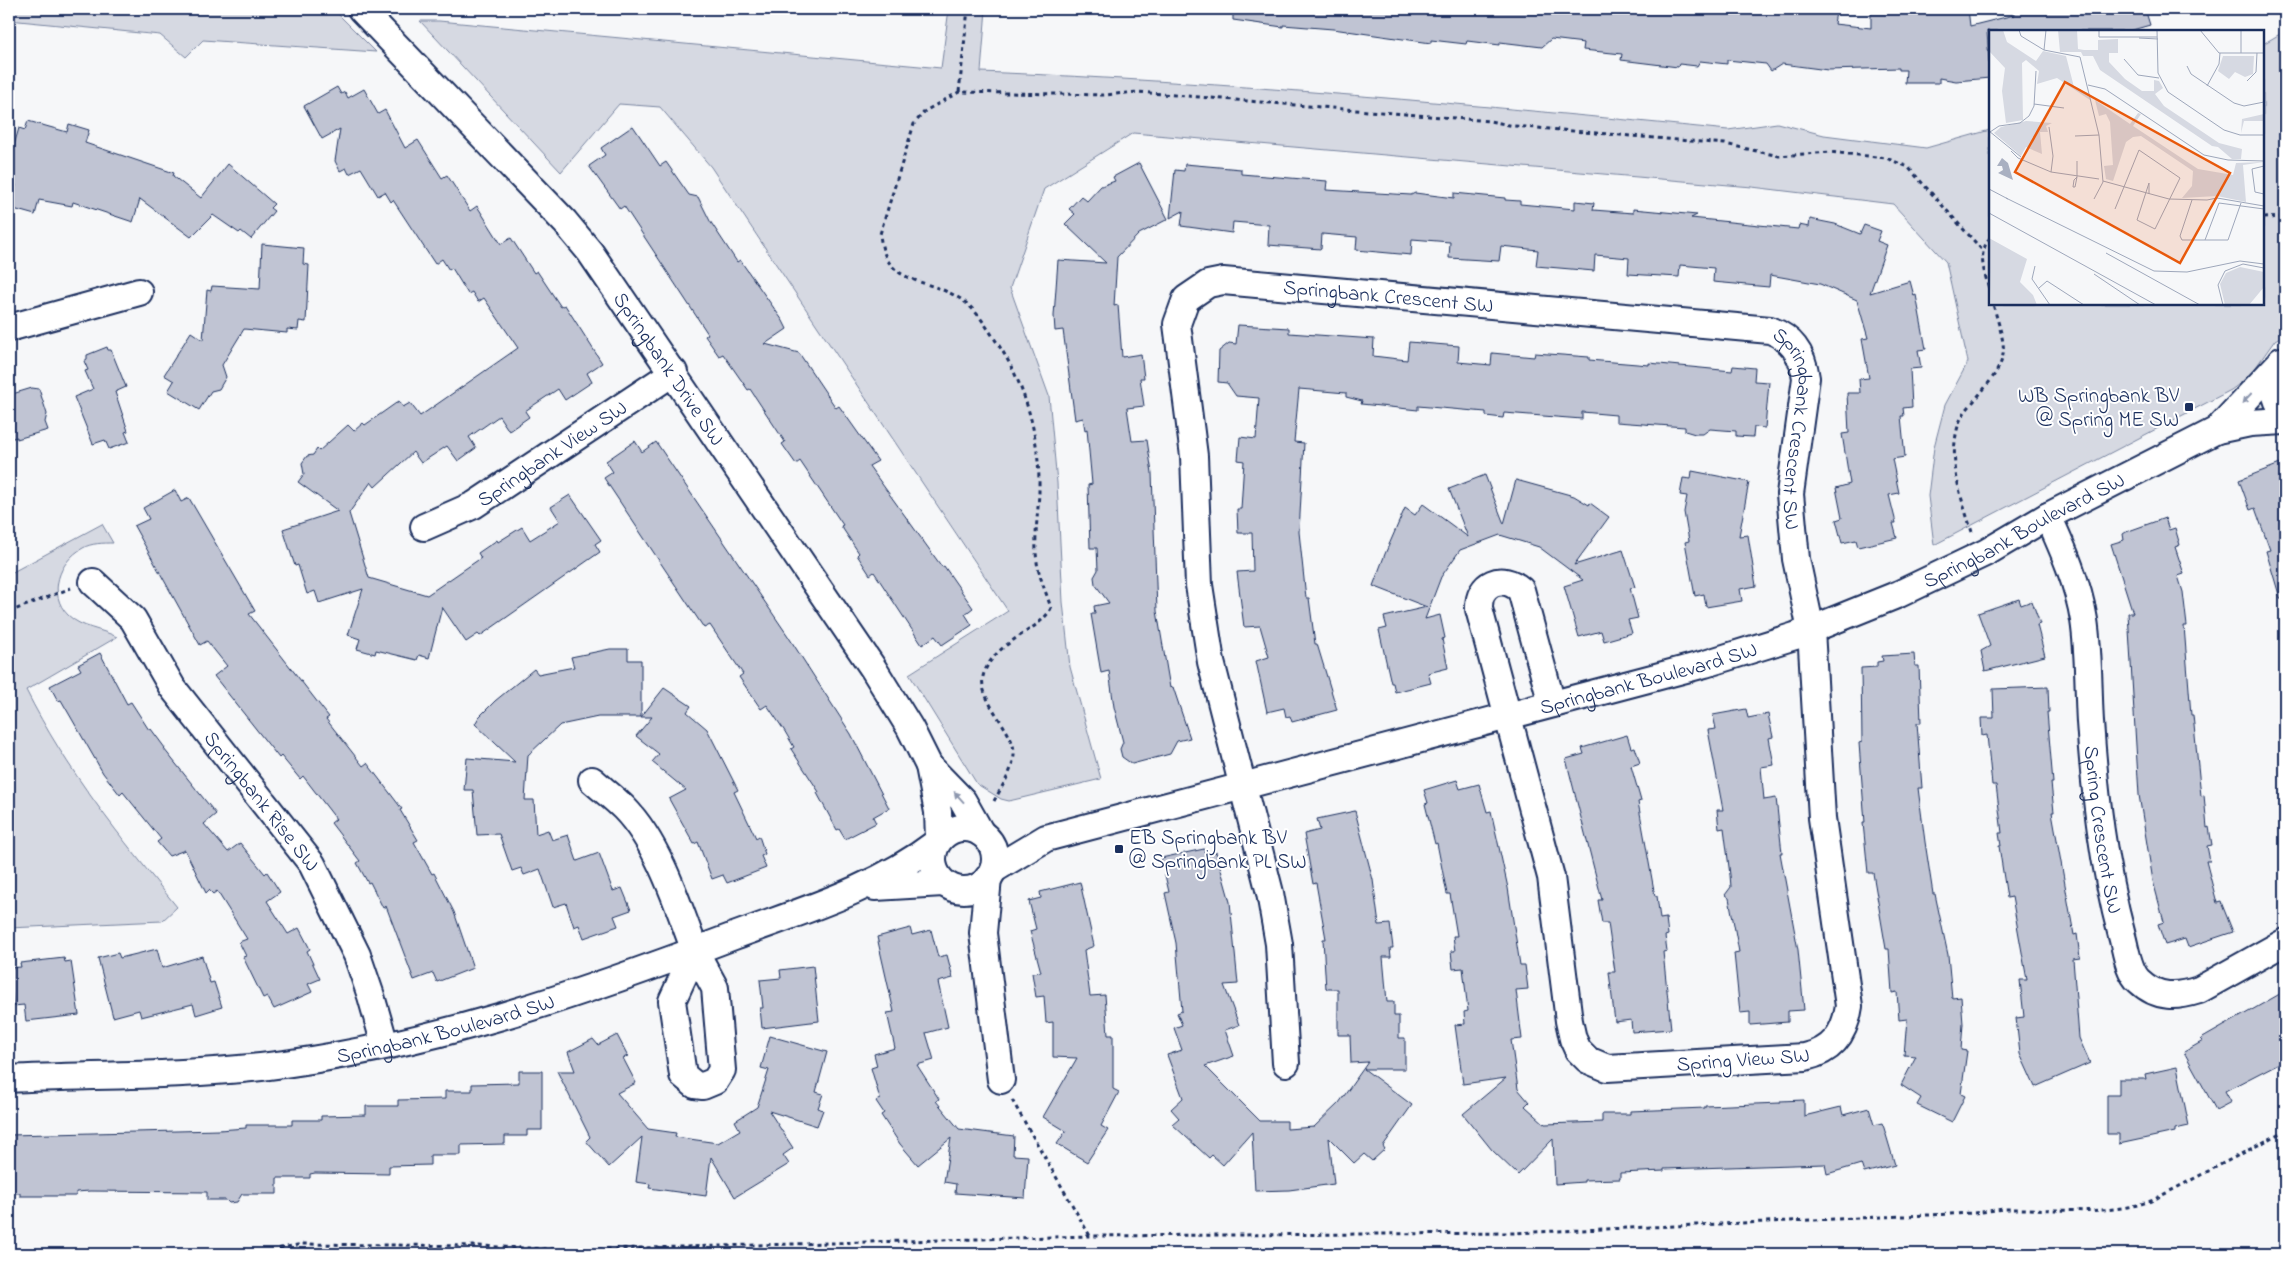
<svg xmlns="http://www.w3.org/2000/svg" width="2294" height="1263" font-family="'Indie Flower',sans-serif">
	<rect width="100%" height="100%" fill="#f6f7f9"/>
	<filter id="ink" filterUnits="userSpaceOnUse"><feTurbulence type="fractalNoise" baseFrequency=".02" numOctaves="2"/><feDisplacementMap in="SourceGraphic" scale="10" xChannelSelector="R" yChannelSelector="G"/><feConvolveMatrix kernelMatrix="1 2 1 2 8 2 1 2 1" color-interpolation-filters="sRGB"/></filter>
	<g filter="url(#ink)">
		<g fill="#d6d9e2" stroke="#7884a0">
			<path d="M9,9H333L376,52L203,40L186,57L160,35L9,20Z"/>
			<path d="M949,9H986L981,72C1230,82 1479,105 1728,130L1777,123L1824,135L1926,148L1990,130V304H2263V44L2285,31V334L2275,340L2249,377L2231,390L1934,545L1928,496L1934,447L1945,405L1968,362L1946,262L1893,204L1752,187L1133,133L1044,189L1010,288L1049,396L1057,483L1063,602L1070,667L1101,779L1009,801L1001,799L977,784L909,674L1008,611L711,167L660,107L619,104L561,172L420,21H439L941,68Z"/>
			<path d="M102,524L113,543C104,543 91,543 83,548C59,561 47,594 68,615C81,628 102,629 117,637L26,690C66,770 121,838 177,907L162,921L9,928V574Z"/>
		</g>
		<g fill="#c0c4d3" stroke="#1b2f5e">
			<path d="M1233,9H1832V12H1836L1834,24L1871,28V10L1968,9L1970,26L2014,15L2013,9H2145L2150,25L2129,31H1987L1990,78L1956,81L1939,78V83H1905L1906,70H1899V68L1828,70L1782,64L1771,71L1766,64L1727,60V64L1700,61L1697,66L1679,64L1678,67L1621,60L1622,54L1583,50L1584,43L1551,39L1542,47L1500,42V45L1467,41L1466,44L1431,40V43L1333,29L1283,25V27L1233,20Z"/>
			<path d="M337,87L341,94L345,92L348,98L364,89L378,114L385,110L405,148L418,140L442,178L447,175L470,211L477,206L501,244L511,238L534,273L537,271L561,307L565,305L602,363L587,373L592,382L565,400L558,389L525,411L529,417L509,431L499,416L469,437L476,448L458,461L447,446L421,463L413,452L375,487L371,482L349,513L369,578L427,595L481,558L478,553L497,540L498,542L522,527L530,540L560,521L551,507L570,495L601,540L595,544L600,552L480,636L478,634L466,642L442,607L429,658L419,655L417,660L376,650L375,654L357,649L360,639L348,635L363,589L319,603L315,591L307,594L298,565L295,566L283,529L338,511L298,482L304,474L302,463L307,456L313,455L317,449L319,451L348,425L354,431L363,423L365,425L399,401L403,407L410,403L420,416L518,348L484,298L478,302L472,292L468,294L452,268L449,270L442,259L435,264L393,200L391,202L385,192L378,196L361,168L349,174L346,168L340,171L335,161L340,129L322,139L304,106Z"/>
			<path d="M28,121L67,132L69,124L89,130L85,143L174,173L173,176L201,198L228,164L274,204L270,208L274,211L251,239L241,231L239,233L213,215L191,237L140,199L133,222L73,202L72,206L39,200L35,215L10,208L16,185L9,183V162L19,128L25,130Z"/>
			<path d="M633,126L660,166L666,162L689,195L698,197L710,221L737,262L740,260L783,321L787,329L765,344L799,353L836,408L839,406L878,461L869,466L942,567L944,566L973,608L965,614L972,625L942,645L935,636L922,645L874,572L870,575L857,555L859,553L841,526L843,525L800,461L796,464L782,444L785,442L750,389L748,390L723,354L719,356L705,336L708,334L624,206L620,209L589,166L605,155L601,148Z"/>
			<path d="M1139,163L1168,219L1139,234L1117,257L1114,306L1118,305L1122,357L1141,354L1144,378H1140L1144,406L1127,408L1132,441L1147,440L1152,473L1157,611L1170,688L1173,687L1190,738L1177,741L1170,754L1132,764L1122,757L1120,749L1123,742L1114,707L1109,671L1101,673L1091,614H1095L1094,606L1109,603L1095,584L1094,577L1098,570L1097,548H1090L1088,485L1092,484L1087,429L1085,430L1083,418L1075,420L1063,330L1055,331L1054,316L1058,260L1106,263L1065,224L1075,214L1069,209L1081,196L1087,201L1101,186L1115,181L1113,177Z"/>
			<path d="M1185,164L1241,169V174L1327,181L1326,190L1411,195L1415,193L1454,198V193L1505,198V200L1520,201V204L1575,209V201L1594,203L1593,210L1633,213V209L1697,215L1691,218L1798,229L1799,225L1809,227L1810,219L1835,224L1860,234L1864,225L1881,231L1877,241L1887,245L1870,293L1910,281L1914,296L1916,295L1926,349L1918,350L1921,368L1910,369L1912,407L1903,408L1904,416H1901L1905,457L1892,459L1899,493L1889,495L1896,523H1893L1897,538L1858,547L1856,540L1842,543L1836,520L1842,518L1836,488L1850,484L1842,434L1849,433L1847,393H1860L1859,379L1869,378L1862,339L1868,338L1857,300L1820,284L1770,275L1769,287L1713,282L1714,268L1680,265L1679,277L1628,274L1629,258L1595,255L1594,271L1536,266L1538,250L1501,246L1499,261L1449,258L1450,242L1412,239L1411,255L1356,250L1357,237L1322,234L1321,249L1268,245L1269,225L1233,222L1232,233L1181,226L1183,211L1170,218L1175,170L1184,171Z"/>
			<path d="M262,244L304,248L303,264L309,265L306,322L299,321L298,330L287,329V333L244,329L222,365L226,377L219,389L211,391L199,410L168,391L174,381L164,375L191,332L203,340L207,290L211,291L212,286L260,289Z"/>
			<path d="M1238,325L1289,328V333L1374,339L1373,356L1407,360L1409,342L1459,346L1458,362L1491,365L1492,353L1534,357L1535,353L1589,357V360L1649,365V363L1732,371L1733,366L1755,368L1754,381L1769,382L1765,428L1754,427L1753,437L1736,436V431L1710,429L1703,434H1695L1685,431V427L1616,422V415L1582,412V419L1504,413L1503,418L1486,416V412L1418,406V410L1361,404L1362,401L1346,397V393L1299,389L1294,442L1304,443L1299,532L1306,598H1309L1315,644H1317L1337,710L1292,722L1290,716L1286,717L1284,708L1267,712L1256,661L1269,657L1260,626L1244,627L1237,572L1253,571L1252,533H1238L1237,509H1241L1244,461L1238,460L1240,437L1256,439L1259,398L1236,396L1227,383L1218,382L1219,351L1229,343L1236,344Z"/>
			<path d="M107,347L108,350H111L126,387L115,392L128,431L125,432L129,442L109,449L105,440L93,444L74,397L93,389L85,371L88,370L84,361L87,359V355Z"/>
			<path d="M32,388L39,389L47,414L45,422L48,430L17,439V437L9,439V395Z"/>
			<path d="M635,441L642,452L656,442L788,636L851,734L889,808L873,817L876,823L845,839L839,829L837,830L817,793L819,792L791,749L794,747L784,730L767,705L761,709L739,677L743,674L710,625L704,628L604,478L613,472L606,461Z"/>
			<path d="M2280,464L2285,478V598H2280L2266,551L2270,550L2255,508L2250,510L2239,480Z"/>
			<path d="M1692,471L1749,482L1739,536L1748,535L1756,586L1740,589L1742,601L1706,607L1704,594L1695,596L1685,542L1689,541L1684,512L1687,496L1680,495L1683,478L1691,479Z"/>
			<path d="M1485,475L1504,524L1516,480L1574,496L1589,505L1590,503L1609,517L1574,565L1623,550L1635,587L1630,588L1638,618L1628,620L1632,633L1604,641L1601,631L1579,637L1564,586L1583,580L1539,547L1500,535L1460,550L1441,577L1425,619L1440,615L1445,638L1442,639L1448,668L1428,673L1431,683L1395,692L1393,683H1391L1379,630L1387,628L1384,617L1427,607L1373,586L1385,554L1405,508L1415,515L1423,504L1468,537L1449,489Z"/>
			<path d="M175,490L181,502L189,498L255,611L249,614L329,717L326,719L363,766L367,763L402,809L400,810L418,840L414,842L432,874L434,873L454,912L473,968L437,982L433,973L414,980L386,906L383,908L370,882L368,883L357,863L360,861L331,823L336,819L303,776L300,779L281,756L279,758L214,676L227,666L207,641L200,645L134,526L149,519L143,508Z"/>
			<path d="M2165,518L2169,530L2175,528L2180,545L2175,547L2184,574L2178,576L2183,592L2187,626H2184L2191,715H2193L2201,796L2204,795L2207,828L2209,827L2212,845L2207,846L2210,861H2206L2217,903L2221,902L2233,932L2188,947L2185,939L2165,945L2158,924L2164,922L2153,881L2139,795L2128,613H2133L2111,544L2124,540L2123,534L2126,532Z"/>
			<path d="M2019,599L2021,605L2032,601L2040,624L2037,625L2045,656L1985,671L1981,651L1990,646L1978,613Z"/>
			<path d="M610,649H628V660H641V717H598L560,725L528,755L525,800H534L536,834L548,830L552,840L568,835L577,861L599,853L613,891L622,888L631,910L614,916L618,926L584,938L579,925L574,927L566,903L553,907L540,869L524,875L521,868L512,871L499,834L477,835L473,790H464L467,758L515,762L475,724L479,717L495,701L534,669L538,674L574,667L571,657Z"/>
			<path d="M100,653L127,704L131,702L149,730L151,729L165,748L164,749L216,814L204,824L228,852L240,843L265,874L267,872L280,892L267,901L288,934L299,928L310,949L307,951L320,979L308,984L312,992L274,1009L267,996L263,998L243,957L246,956L239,942L247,939L217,891L213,894L209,890L206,893L185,850L169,856L157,842L161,839L123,792L120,795L103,773L61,700L58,701L50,686L81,670L78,665Z"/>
			<path d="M1914,654L1915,666H1919L1921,723H1917L1922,788H1918L1925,842L1933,894H1935L1948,955L1952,998L1961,997L1963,1024L1961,1050L1967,1051L1961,1094L1965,1096L1952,1122L1917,1105L1921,1098L1901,1085L1916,1056L1904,1055L1907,1019L1899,1020L1897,992L1892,993L1889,949H1886L1873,873H1868L1863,823H1865L1859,743L1862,742L1861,668L1877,667V662L1883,661L1882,656Z"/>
			<path d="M2048,687L2049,712H2047L2053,783H2051L2054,812H2052L2074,935L2077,934L2080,958L2073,959L2079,1038L2090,1063L2035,1087L2020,1054L2016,1018L2024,1017L2020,980H2027L2012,897L2007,898L1999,846H2001L1999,833H2002L1996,785H1992L1987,735L1982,736L1981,718H1994L1993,689Z"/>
			<path d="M664,688L691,706L687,712L707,729L738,790L734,792L756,838L759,836L765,854L761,856L766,868L727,883L723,875L712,879L698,842L694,844L669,799L686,790L652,762L659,754L636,736L652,717H641Z"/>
			<path d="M1746,709L1748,718L1768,714L1773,737L1769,738L1774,765L1761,767L1764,800L1776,798L1782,853H1780L1798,950L1804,1010L1788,1011V1022L1750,1025V1012L1740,1013L1734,953L1739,952L1729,898L1725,895L1731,887L1730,875L1724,828L1719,829L1717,810H1723L1708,730L1716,729L1713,715Z"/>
			<path d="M1627,735L1631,748L1635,747L1640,763L1631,766L1641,801L1638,802L1655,896H1657L1660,919L1666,918L1668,935L1665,936L1667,951L1663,952L1671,1029L1632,1032L1631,1020L1615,1022L1609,972H1615L1608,923H1602L1598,900H1602L1566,759L1584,754L1582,748Z"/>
			<path d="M1457,780L1460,789L1479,784L1487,812L1491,811L1508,888L1520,965H1525L1528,989L1516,990L1522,1039L1511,1040L1518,1089L1529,1102L1525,1106L1545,1124L1602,1122V1114H1630V1111L1705,1108V1106L1780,1103V1101L1804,1100V1116L1841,1107L1843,1115L1869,1108L1874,1125L1882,1123L1884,1128L1895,1165L1864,1173L1861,1164L1827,1174L1825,1164L1664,1169V1171L1620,1173V1179L1584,1180V1182L1555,1184L1553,1139L1518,1175L1492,1150L1463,1114L1506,1078L1463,1084L1455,1025L1465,1024L1464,1012L1468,1011L1463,968L1453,969L1451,951H1455L1453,936H1457L1450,894H1447L1437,843L1435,844L1425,804L1428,803L1424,790Z"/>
			<path d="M1355,811L1373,880L1379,925L1390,924L1393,948H1390L1391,957H1383L1387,1002H1394V1016H1399V1038H1405V1069H1364L1412,1105L1383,1146L1385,1149L1372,1161L1364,1154L1354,1163L1329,1138L1334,1184L1289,1190L1255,1191L1252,1132L1223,1165L1212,1155L1209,1158L1172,1124L1179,1118L1171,1109L1183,1098L1167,1055L1182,1050L1174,1028L1182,1025L1177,1013L1182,1011L1176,943L1165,893L1169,892L1161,858L1204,849L1205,855L1216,852L1230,902L1238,984L1224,985L1239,1025L1225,1030L1234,1056L1205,1066L1260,1121H1287V1129L1314,1127L1339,1103L1368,1062L1351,1063L1350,1035H1338V989H1326L1323,939H1326L1316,883L1313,884L1304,834L1320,830L1317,819Z"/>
			<path d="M1080,882L1094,946L1084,950L1090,996L1105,995L1108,1035H1113V1089L1119,1092L1101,1126L1108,1130L1087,1162L1057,1144L1066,1131L1043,1117L1077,1058L1053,1057V1022L1046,1023L1044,996L1036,997L1032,973L1041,972L1030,931L1036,929L1029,901L1041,898L1040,892Z"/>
			<path d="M910,928L912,935L931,930L938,957L947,955L953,978L938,982L948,1027L926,1033L934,1060L917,1065L939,1099L936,1101L959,1129L1014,1136L1013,1155L1028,1156L1025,1198L955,1193L956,1184L944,1182L951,1138L918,1165L900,1144L881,1115L884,1113L876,1101L880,1099L871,1068L877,1066L874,1054L895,1048L887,1013L894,1012L877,937Z"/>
			<path d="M157,949L162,968L202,956L210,983L214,982L222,1007L196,1015L193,1004L141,1017L139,1010L113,1017L98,958L118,953L120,958Z"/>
			<path d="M64,958L65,962L71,961L79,1015L26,1021L24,1005L13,1006L9,968L21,967L20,963Z"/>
			<path d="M813,966L819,1021L762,1028L760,1008H763L760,980L781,978L780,970Z"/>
			<path d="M2285,991V1060L2225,1091L2231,1102L2216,1110L2184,1052L2203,1041L2201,1039Z"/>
			<path d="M617,1035L628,1056L623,1058L636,1083L617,1093L648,1129L676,1133L675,1137L718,1143L740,1130L735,1121L757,1107L769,1070L761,1068L770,1036L827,1052L816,1092L823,1094L818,1108L823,1110L817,1126L769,1111L793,1148L783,1155L789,1164L735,1197L711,1157L706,1196L649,1188L650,1184L636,1182L642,1137L609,1167L586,1141L590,1137L557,1071H575L568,1052L593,1039L598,1045Z"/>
			<path d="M2177,1067L2189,1126L2175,1129V1132L2119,1144V1134H2107V1095H2119V1079H2146L2145,1074Z"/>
			<path d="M519,1071H542V1130H527V1136H505V1144L461,1145V1155H430V1165L389,1166V1174L315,1173L310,1174V1178H277V1194H242L237,1202L229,1203L226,1200H207V1192L90,1191L76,1192V1196H20V1193H9V1135L219,1130L246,1128V1125H292V1120H321V1116L366,1115V1106H398V1100L445,1099V1091H472V1084L519,1083Z"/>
		</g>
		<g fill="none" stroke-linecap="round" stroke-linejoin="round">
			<defs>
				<g id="minor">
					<path id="s1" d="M361,9L565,222L590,252L873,668L910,728L929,766L963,801L981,833"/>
					<path d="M9,328L139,292"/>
					<path d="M2281,361C2270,378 2273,398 2285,413"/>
					<path d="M2217,430L2277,366"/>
					<path id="s2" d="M2048,516C2063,549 2078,583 2084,620C2089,653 2088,688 2090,722C2095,795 2103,865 2122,936C2126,950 2128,971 2139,981C2158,999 2177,997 2199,990L2285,942"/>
					<path id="s3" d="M424,527L474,505L674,372"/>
					<path id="s4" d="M93,582L133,619L172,687L312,864L357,955L371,996L385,1045"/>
					<path d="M929,766L938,812L939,839"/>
					<path d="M592,780C602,789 614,798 624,808C659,844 678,905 695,951"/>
					<circle cx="964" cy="859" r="31"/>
					<path id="s5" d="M993,870L1046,838L1705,664L1795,636L1899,594L1987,552L2048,516L2217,430L2250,423L2285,421"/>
					<path d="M988,878L983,933L1001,1080"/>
					<path d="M875,887L943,883"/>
					<path d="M695,951L715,988L722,1070L715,1081L703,1086L695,1085L683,1075L672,1001Z"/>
					<path id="s6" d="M1286,1063L1279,944L1270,893L1211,662L1199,585L1194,456L1177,324L1186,299L1208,284L1223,281L1770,330C1792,338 1803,355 1806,378L1790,494L1796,559L1811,630L1822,818L1849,1006C1845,1033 1833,1051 1805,1057L1607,1068L1588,1060L1578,1050L1573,1039L1569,1021L1551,877L1479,609C1478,583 1502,573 1521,590L1552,704"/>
					<path id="s7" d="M9,1079C93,1075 178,1076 261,1067C425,1048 581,994 734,936C804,910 876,889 936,843"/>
				</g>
			</defs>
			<use href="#minor" stroke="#1b2f5e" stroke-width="30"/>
			<g stroke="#1b2f5e" stroke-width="3" stroke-dasharray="4 4" stroke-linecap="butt">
				<path d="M959,92L968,9"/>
				<path d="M2263,218L2285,217"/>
				<path d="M1990,238C1976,255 1985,273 1990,292"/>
				<path d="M1972,532C1961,498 1947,459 1959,423C1963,412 1972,404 1979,395C2012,355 2006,351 1993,304"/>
				<path d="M9,612L71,588"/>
				<path d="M994,801C1002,786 1015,768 1014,751C1012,727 975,698 984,673C997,639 1040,632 1051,608C1047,595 1041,581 1038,568C1033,543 1038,516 1039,492C1040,439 1027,388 998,344C987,328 976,308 959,298C923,276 885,286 880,234L914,124L925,111L959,92L1104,95L1138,92L1490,121L1514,126L1725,144L1779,156L1830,152L1886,158L1908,167L1983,251"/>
				<path d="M1012,1100L1090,1236"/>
				<path d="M274,1254L277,1249L302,1244L478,1246L571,1250L1090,1236L1512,1233L1974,1213C1985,1212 1997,1209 2008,1209C2057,1208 2103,1217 2151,1201L2285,1131"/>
			</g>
			<use href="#minor" stroke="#fff" stroke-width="26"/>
		</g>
		<defs><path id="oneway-solid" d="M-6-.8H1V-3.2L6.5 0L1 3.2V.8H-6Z" transform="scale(1.25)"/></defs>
		<g fill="#8d97ae">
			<use href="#oneway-solid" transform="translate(2247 398) rotate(133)"/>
			<use href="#oneway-solid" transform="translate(959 797) rotate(-132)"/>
		</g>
	</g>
	<g fill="#1b2f5e" stroke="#fff" stroke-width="2">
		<rect x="2184" y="402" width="10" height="10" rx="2.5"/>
		<rect x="1114" y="844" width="10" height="10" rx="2.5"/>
	</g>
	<g text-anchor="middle" stroke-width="4" stroke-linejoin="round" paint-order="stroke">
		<g font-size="21" fill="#1b2f5e" stroke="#fff">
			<text dy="7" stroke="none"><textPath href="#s6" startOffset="984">Springbank Crescent SW</textPath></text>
			<text dy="7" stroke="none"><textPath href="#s1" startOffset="475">Springbank Drive SW</textPath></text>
			<text dy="7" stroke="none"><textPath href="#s6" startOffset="1478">Springbank Crescent SW</textPath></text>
			<text dy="7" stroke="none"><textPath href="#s3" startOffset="148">Springbank View SW</textPath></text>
			<text dy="7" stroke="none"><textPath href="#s5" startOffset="1090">Springbank Boulevard SW</textPath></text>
			<text dy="7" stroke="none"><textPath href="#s5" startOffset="685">Springbank Boulevard SW</textPath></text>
			<text dy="7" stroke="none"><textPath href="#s4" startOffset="278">Springbank Rise SW</textPath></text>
			<text dy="7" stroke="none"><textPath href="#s2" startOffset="321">Spring Crescent SW</textPath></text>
			<text dy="7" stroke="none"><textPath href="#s7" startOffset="441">Springbank Boulevard SW</textPath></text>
			<text transform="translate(1743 1059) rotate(-4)" y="7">Spring View SW</text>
		</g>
		<g font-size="21" fill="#1b2f5e" stroke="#fff" text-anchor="end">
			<text x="2179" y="402">WB Springbank BV<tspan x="2179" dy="24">@ Spring ME SW</tspan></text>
			<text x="1129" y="844" text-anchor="start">EB Springbank BV<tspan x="1129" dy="24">@ Springbank PL SW</tspan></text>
		</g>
	</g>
	<g transform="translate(1989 30)">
		<rect width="275" height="275" fill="#f6f7f9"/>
		<path d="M1,0H14L18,12L47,31L54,21L77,26L85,57L99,63L101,70L68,48L48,54L50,41L37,30L33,33L34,90L17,93L13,61L16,38L0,21ZM69,0H88L89,19L95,20H109V10L129,9V23H120V32L136,49L153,61H165V50L170,51L174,58L166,64L175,76L230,113L253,119L252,129H243L229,117L223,116L111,40L104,26H94L92,22H71ZM234,26H265L264,44L256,47L246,42L240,49L229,41ZM106,70L141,94L149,83L152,84L144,96L209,139L244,145L247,133L275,132L254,135L257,172L228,166L193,168L203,156L204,141L152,106L144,107L137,112L124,151L117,149L115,136L124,135L121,92L117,84L110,86ZM275,84V91H255L252,103L253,89ZM37,91L63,93L57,96L59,102H51L53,124L37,117L32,126L5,103L12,97ZM0,208L38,229L31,252L44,265L48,275H2ZM251,237L275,242V257L260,275H236L231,254L237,243Z" fill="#d6d9e2"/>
		<path d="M13,128L19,133L24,150L9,143L14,140L13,136H8Z" fill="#a9b0c1"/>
		<path fill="none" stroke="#9ea7bb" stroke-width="1" d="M30,0L32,6L55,20L91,27L110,105L114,152L105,169M110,0V7H168M168,0L169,43L179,62L235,100L251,105H275M211,0L230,23H275M150,8L169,9M55,20L57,0M252,23V0M135,29L149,45L170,48M198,36L202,44L245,73L255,76L275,72M258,51L267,42L268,23M99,55L116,59L215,125L239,130L275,131M218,56L230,34L231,23M45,74L75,78M60,97L64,126L62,142M0,101L32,127M1,102L10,96L31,93L40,86L45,76L47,41M86,106L110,105M22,121L29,128L62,142L110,149M88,131V147M275,136L263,139L266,162L275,164M88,147L86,157H84L85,150ZM114,151L180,169L218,170L228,168L275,176M0,159L19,169M17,168L165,241L198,242L251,231L275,234M203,170L191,206L193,210H239L252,173M230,173L275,179M126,179L150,120L191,148L166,199L148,190L160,153V164M0,183L167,275M216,210L230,173M117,223L211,275M46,236L43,249L61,275M105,244L151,275M50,258L58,251L95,275M234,275L229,255L236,241L254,234L275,238"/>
		<path fill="#e8590c" fill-opacity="0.15" stroke="#e8590c" stroke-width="2.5" d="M76,52L241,143L191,233L26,142Z"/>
		<rect width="275" height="275" fill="none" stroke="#1b2f5e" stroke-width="2.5"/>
	</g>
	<rect width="2294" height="1263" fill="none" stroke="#fff" stroke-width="30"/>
	<rect x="15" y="15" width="2264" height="1233" fill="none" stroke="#1b2f5e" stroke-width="2" filter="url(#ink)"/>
</svg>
